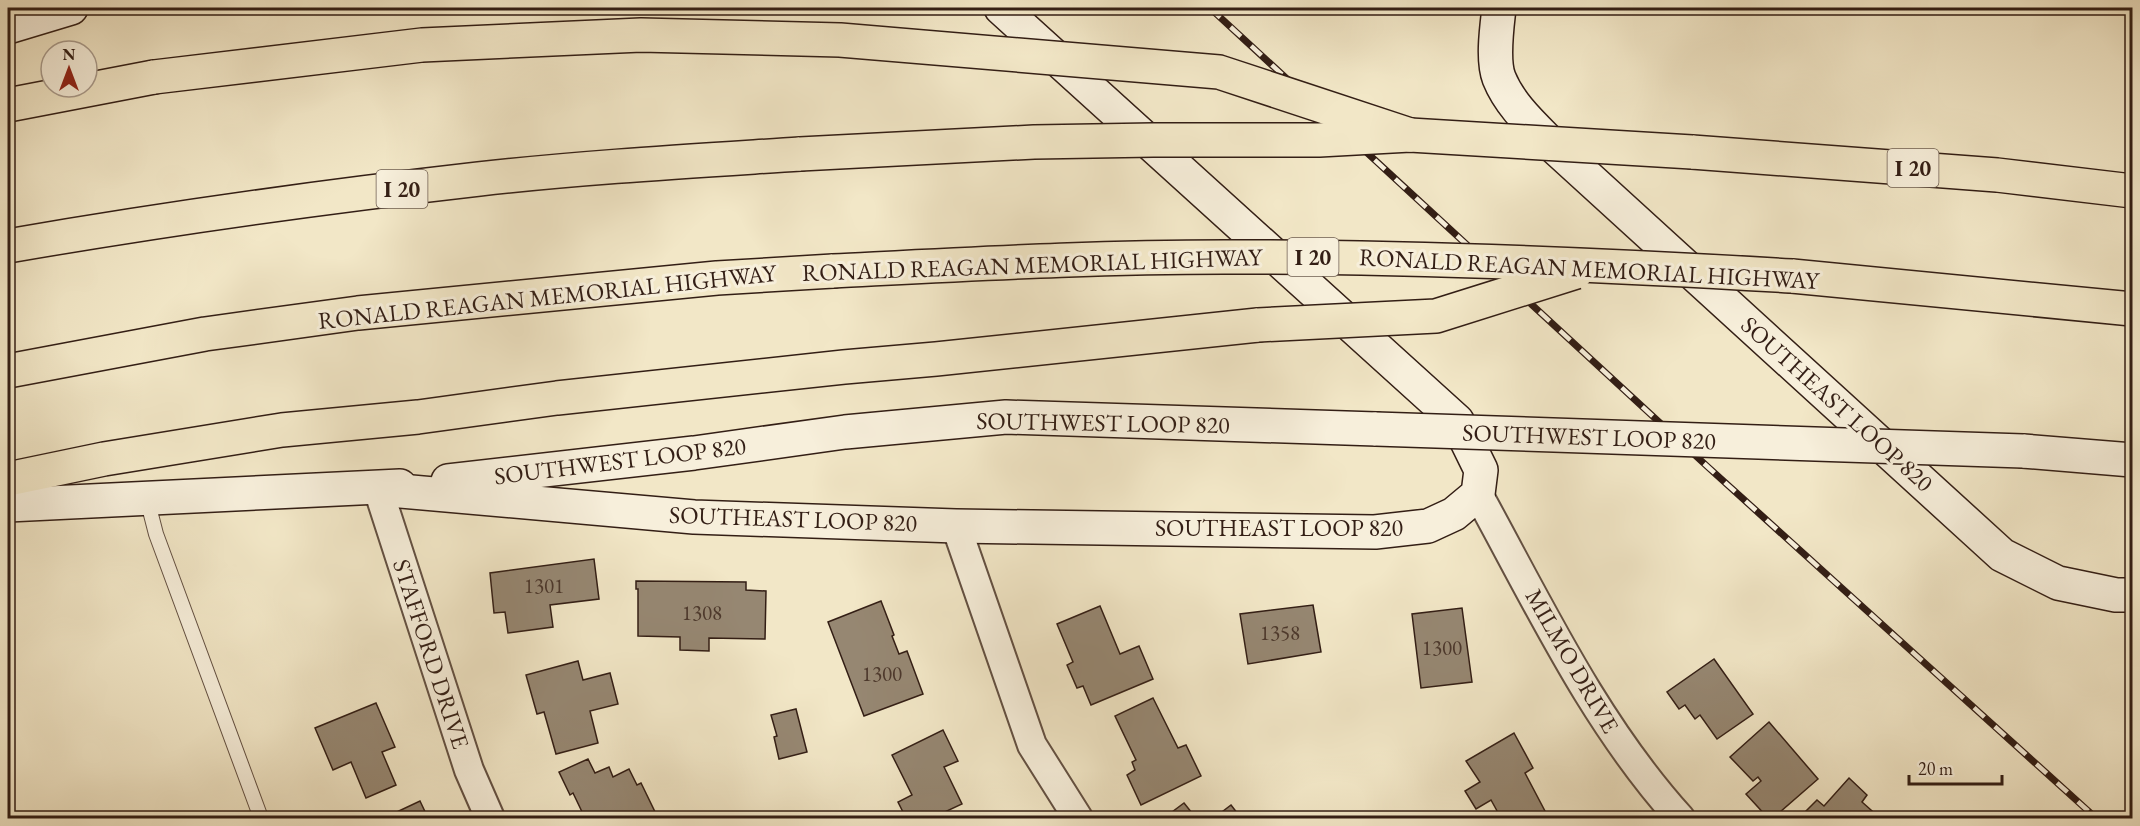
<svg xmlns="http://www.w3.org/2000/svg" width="2140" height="826" font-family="'EB Garamond',serif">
	<rect width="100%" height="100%" fill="#f2e7c7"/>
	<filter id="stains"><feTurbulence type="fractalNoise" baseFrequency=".00333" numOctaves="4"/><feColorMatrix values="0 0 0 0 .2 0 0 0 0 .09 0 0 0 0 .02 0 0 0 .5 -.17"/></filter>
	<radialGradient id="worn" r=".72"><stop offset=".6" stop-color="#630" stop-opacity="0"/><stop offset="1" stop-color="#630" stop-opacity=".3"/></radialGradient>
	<g fill="#968772" stroke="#331e15" stroke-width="1.5">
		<path d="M594,559L599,599L550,605L553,627L508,633L505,612L494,613L490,573Z"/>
		<path d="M636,581L746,582V590L766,591L765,639L709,638V651L680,650V637L638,636V589H636Z"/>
		<path d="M881,601L894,635L892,636L899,654L907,651L923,694L864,716L828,622Z"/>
		<path d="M1313,605L1321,652L1248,664L1240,614Z"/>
		<path d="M1100,606L1120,654L1139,646L1153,679L1091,705L1083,686L1077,688L1067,665L1073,662L1057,624Z"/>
		<path d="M1462,608L1472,682L1421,688L1412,614Z"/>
		<path d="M1714,659L1753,714L1717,739L1700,715L1695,719L1685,705L1679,709L1667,692Z"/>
		<path d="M578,661L583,680L610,673L618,704L590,711L598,743L556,754L544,712L537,714L526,675Z"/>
		<path d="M1153,698L1178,748L1186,745L1201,776L1141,805L1127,775L1135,770L1132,762L1136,760L1115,716Z"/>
		<path d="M376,703L395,747L382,752L396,785L366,798L351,762L333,770L315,728Z"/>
		<path d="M796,709L807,752L779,759L774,737L777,736L771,715Z"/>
		<path d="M1769,722L1818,779L1773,818H1768L1746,794L1761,781L1758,777L1753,781L1730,757Z"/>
		<path d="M943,730L958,761L944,767L962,804L932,818H906L898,802L912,795L892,755Z"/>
		<path d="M1514,733L1533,768L1525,773L1546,813L1536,818H1501L1491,800L1476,809L1465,791L1480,782L1466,761Z"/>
		<path d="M588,759L595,773L609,767L613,777L629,769L637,785L641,783L657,816L653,818H585L573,793L570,795L559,772Z"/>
		<path d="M1849,778L1867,795L1862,802L1880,818H1799L1817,800L1824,806Z"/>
		<path d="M420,801L428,818H384Z"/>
		<path d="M1184,803L1196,818H1164Z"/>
		<path d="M1231,805L1241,818H1214Z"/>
	</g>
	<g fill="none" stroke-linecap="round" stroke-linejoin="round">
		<defs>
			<path id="lane" d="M147,499L156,534L261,818"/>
			<g id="street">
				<path d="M378,489L469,770L490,818"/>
				<path d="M1478,494C1539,605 1594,723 1680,818"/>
				<path d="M956,526L1032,745L1078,818"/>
			</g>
			<g id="secondary">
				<path d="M1499,8C1497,26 1492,60 1499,78C1509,103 1529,122 1548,141L2002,555L2058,583L2116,595H2132"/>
				<path d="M8,27L71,8"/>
				<path d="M2023,451L2132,460"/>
				<path d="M448,481L694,453L845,432L1006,417L1376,429"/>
				<path d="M378,489L694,517L956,526L1375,532L1428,526L1454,514L1478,494L1481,470L1457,421L1001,8"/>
				<path d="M8,505L400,486"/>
			</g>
			<g id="highway">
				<path d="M8,105L154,77"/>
				<path d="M1692,152L1997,175L2132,191"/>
				<path d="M8,246C164,219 321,197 479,179C586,167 693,161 800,154"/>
				<path d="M1792,276L2132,309"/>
				<path d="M8,371L205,334L358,313L717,278L833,271"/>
				<path d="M8,479L104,459L282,430L418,417L557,398L844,367L936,359L1258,325"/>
			</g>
		</defs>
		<use href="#lane" stroke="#635042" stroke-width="16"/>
		<use href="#street" stroke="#635042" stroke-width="32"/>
		<use href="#secondary" stroke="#331e15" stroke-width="36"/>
		<use href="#highway" stroke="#331e15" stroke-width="36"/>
		<use href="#lane" stroke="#f7efdb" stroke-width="14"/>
		<use href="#street" stroke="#f7efdb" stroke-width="28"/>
		<use href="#secondary" stroke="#f7efdb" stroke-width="33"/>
		<use href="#highway" stroke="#f2e7c7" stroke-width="33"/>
		<defs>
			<path id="rail" d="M1210,8L1709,468L2096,818"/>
		</defs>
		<use href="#rail" stroke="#331e15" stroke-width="7"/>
		<use href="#rail" stroke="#f7efdb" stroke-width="4.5" stroke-dasharray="14" stroke-linecap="butt"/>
		<defs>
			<path id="secondary-bridge" d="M1376,429L2023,451"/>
			<g id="highway-bridge">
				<path d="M154,77L422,45L641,35L840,40L1219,72L1410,135"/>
				<path d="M800,154L1034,142L1153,140H1319L1410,135L1692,152"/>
				<path d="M833,271C971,264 1109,256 1247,257C1429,257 1610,265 1792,276"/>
				<path d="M1258,325L1436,316L1576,272"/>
			</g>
		</defs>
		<use href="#secondary-bridge" stroke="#331e15" stroke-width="36" stroke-linecap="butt"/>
		<use href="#highway-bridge" stroke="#331e15" stroke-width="36" stroke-linecap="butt"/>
		<use href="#secondary-bridge" stroke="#f7efdb" stroke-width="33"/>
		<use href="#highway-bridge" stroke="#f2e7c7" stroke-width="33"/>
	</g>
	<g text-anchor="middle" stroke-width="6" stroke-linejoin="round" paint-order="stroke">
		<g font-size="21" fill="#4c382c">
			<text x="544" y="593">1301</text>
			<text x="702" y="620">1308</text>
			<text x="1280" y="640">1358</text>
			<text x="1442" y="655">1300</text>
			<text x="882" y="681">1300</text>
		</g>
		<g fill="#f7efdb" stroke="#6e5d50" stroke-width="1.5">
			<rect x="1887.5" y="149" width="51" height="38" rx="4.5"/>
			<rect x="376.5" y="170" width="51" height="38" rx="4.5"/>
			<rect x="1287.5" y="238" width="51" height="38" rx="4.5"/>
		</g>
		<g font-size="22" font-weight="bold" fill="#331e15">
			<text x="1913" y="176">I 20</text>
			<text x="402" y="197">I 20</text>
			<text x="1313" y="265">I 20</text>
		</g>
		<g font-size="24" fill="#331e15" stroke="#f7efdb">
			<text transform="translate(1032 265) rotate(-2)" y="8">RONALD REAGAN MEMORIAL HIGHWAY</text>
			<text transform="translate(1589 269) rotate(3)" y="8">RONALD REAGAN MEMORIAL HIGHWAY</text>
			<text transform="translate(547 297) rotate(-6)" y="8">RONALD REAGAN MEMORIAL HIGHWAY</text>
			<text transform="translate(1837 404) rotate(42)" y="8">SOUTHEAST LOOP 820</text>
			<text transform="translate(1103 423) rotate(1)" y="8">SOUTHWEST LOOP 820</text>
			<text transform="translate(1589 437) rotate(2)" y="8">SOUTHWEST LOOP 820</text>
			<text transform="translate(620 461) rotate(-7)" y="8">SOUTHWEST LOOP 820</text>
			<text transform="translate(793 519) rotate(2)" y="8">SOUTHEAST LOOP 820</text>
			<text x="1279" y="536">SOUTHEAST LOOP 820</text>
			<text transform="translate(431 654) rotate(72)" y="8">STAFFORD DRIVE</text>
			<text transform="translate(1572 661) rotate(60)" y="8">MILMO DRIVE</text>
		</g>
	</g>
	<rect width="2140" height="826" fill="none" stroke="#f2e7c7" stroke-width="30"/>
	<rect x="9" y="9" width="2122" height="808" fill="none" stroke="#331e15" stroke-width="3"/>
	<rect x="15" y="15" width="2110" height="796" fill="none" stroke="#331e15" stroke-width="1.5"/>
	<g transform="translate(69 69)"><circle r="28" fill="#f7efdb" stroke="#a99b8c" stroke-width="1.5"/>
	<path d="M0-4.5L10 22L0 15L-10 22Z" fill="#8f2418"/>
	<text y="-9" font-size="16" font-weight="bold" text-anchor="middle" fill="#331e15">N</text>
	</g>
	<path d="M1909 775v9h93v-9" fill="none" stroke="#331e15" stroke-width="3"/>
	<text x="1918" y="775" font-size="18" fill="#331e15" stroke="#f7efdb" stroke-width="4.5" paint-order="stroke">20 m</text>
	<rect width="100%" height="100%" filter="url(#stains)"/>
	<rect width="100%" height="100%" fill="url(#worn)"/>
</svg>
